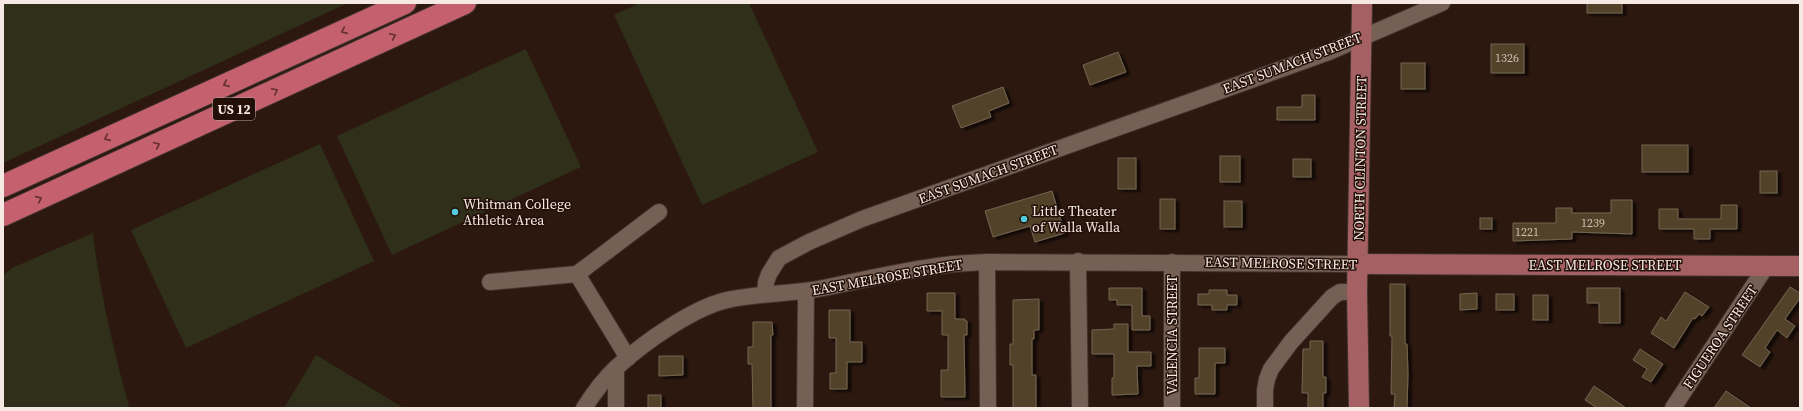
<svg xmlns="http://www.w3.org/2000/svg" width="1803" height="411" font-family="'Source Serif 4',serif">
	<defs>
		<filter id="shadow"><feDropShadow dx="4" dy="2.5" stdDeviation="1" flood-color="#0009"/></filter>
	</defs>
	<rect width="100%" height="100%" fill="#2c180f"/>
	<g fill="#2f2f1a">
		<path d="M3,3H348L3,163Z"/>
		<path d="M640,3H749L818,152L702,205L614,15Z"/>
		<path d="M526,49L581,167L392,255L337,136Z"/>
		<path d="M320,144L374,261L186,348L131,230Z"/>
		<path d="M93,233C100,293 113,348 129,406L128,408H3V275L14,267Z"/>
		<path d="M316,355L404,408H284Z"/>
	</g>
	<g fill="#53432a" stroke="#736551" filter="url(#shadow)">
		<rect x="1587" y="3" width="35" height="10"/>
		<rect x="1491" y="44" width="33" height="29"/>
		<path d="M1118,52L1126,72L1090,85L1083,65Z"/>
		<rect x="1401" y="63" width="24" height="26"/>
		<path d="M1003,87L1009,103L989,111L991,117L961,128L952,106Z"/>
		<path d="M1302,95H1315V120H1277V107H1302Z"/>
		<rect x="1642" y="145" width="46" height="27"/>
		<rect x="1220" y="156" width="20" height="26"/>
		<rect x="1118" y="158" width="18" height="31"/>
		<rect x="1293" y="159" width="18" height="18"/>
		<rect x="1760" y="171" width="17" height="22"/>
		<path d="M1052,191L1065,233L1035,242L1030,226L993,237L985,211Z"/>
		<rect x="1160" y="199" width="15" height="30"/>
		<path d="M1611,200H1632V234L1572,232V239L1513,241V223H1556V208H1572V213H1611Z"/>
		<rect x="1224" y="201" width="18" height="26"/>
		<path d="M1721,205H1737V229H1710V239H1694V229H1659V209H1678V219H1721Z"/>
		<rect x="1480" y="218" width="12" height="11"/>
		<path d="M1390,284H1405V344H1407L1408,374L1407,408H1394L1395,394H1391L1392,336H1390Z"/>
		<path d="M1790,287L1800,293V298L1785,319L1795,326L1787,338L1777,330L1765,348L1770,352L1760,367L1742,355Z"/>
		<path d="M1109,288H1142V316H1150V330H1132V305H1117V300H1109Z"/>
		<path d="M1587,288H1620V323H1599V303H1587Z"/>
		<path d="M1209,290H1227V295H1237V305H1227V310H1212V305H1198V294H1209Z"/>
		<path d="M1685,292L1709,307L1702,316L1699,314L1695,319L1693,318L1674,348L1651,333L1661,317L1666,321Z"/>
		<path d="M927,293H955V319H965V321H967V335H964L965,397H941V370H948V335H942V311H927Z"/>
		<path d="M1477,293V309L1460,310V294Z"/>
		<rect x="1496" y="294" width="18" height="16"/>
		<rect x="1533" y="295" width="15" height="25"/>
		<path d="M1039,299V330H1034V339H1032V375H1036V408H1013V365H1010V344H1013V300Z"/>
		<path d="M829,310H850V342H862V362H847V389H830V373H836V338H829Z"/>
		<path d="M753,322H772L773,335H771V408H753L752,364H748V347H753Z"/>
		<path d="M1114,324H1128V352H1151V366H1137L1138,394L1112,395V378H1114V354H1092V330L1114,329Z"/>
		<path d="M1310,341H1323V377H1326V393H1323V408H1308V393H1302L1303,349H1310Z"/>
		<path d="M1199,348H1225V363H1215V394H1195V378H1199Z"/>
		<path d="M1640,349L1663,364L1651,382L1642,377L1647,369L1633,360Z"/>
		<path d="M659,356H683V375L659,376Z"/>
		<path d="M1594,386L1609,396L1626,408H1597L1585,400Z"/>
		<path d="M1726,391L1751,408H1714Z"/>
		<rect x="648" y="395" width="13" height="13"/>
	</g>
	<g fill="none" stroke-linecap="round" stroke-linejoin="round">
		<defs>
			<g id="minor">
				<path d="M1078,261L1080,408"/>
				<path d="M987,262L988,408"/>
				<path d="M1172,262V408"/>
				<path d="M577,274L628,358"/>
				<path d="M490,282L577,274L659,212"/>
				<path d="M765,294L766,282L769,274L779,258L809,242L862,219L1329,52L1442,3"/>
				<path d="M616,368V408"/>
				<path d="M584,408C593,394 604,379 616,368C643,343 696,305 732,299C762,293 793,294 823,288C863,280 904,270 945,265C959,263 973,263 987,262L1358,264"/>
				<path d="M805,408L806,291"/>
				<path d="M1265,408V390L1267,379L1271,369L1291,342L1332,297L1340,292H1357"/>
				<path d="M1673,408L1767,265"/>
			</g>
			<g id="major">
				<path d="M1358,264L1800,266"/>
				<path d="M1359,408L1357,292L1362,3"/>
			</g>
			<g id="highway">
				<path d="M3,186L405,3"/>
				<path d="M3,215L465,3"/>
			</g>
		</defs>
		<use href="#minor" stroke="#40322d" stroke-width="18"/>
		<use href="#major" stroke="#40322d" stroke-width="22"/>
		<use href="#highway" stroke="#40322d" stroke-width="24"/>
		<use href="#minor" stroke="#765f54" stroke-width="16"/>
		<use href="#major" stroke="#a56064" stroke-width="20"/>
		<use href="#highway" stroke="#c5606e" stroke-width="22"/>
	</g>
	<defs><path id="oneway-chevron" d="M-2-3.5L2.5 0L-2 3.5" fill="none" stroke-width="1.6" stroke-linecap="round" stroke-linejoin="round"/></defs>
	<g stroke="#632f30">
		<use href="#oneway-chevron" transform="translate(344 31) rotate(156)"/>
		<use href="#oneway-chevron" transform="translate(393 36) rotate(-25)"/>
		<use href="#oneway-chevron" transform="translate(226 84) rotate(156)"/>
		<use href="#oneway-chevron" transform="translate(275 91) rotate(-25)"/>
		<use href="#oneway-chevron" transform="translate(107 138) rotate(156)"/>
		<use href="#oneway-chevron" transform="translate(157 145) rotate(-25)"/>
		<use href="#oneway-chevron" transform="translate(39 199) rotate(-24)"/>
	</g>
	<g fill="#53cbda" stroke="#220f07" stroke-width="1.5">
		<circle cx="455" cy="212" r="4"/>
		<circle cx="1024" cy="219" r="4"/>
	</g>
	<g text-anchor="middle" stroke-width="3" stroke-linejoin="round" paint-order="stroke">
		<g font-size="12" fill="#cdbfb4">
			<text x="1507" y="62">1326</text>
			<text x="1593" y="227">1239</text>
			<text x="1527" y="236">1221</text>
		</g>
		<rect fill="#220f07" stroke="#b6a7a0" stroke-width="1" x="213" y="98" width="42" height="22" rx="3"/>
		<g font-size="13" font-weight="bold" fill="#f6e8e2">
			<text x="234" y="114">US 12</text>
		</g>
		<g font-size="14" fill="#f6e8e2" stroke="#220f07">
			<text transform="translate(1292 63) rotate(-21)" y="5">EAST SUMACH STREET</text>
			<text transform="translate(1360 158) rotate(-89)" y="5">NORTH CLINTON STREET</text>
			<text transform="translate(988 174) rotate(-20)" y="5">EAST SUMACH STREET</text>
			<text transform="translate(1281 263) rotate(1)" y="5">EAST MELROSE STREET</text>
			<text x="1605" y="270">EAST MELROSE STREET</text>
			<text transform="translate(887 277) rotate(-10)" y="5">EAST MELROSE STREET</text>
			<text transform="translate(1172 335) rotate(-90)" y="5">VALENCIA STREET</text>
			<text transform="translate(1720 337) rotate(-56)" y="5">FIGUEROA STREET</text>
		</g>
		<g font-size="14" fill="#f6e8e2" stroke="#220f07" text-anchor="start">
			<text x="463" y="209">Whitman College<tspan x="463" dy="16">Athletic Area</tspan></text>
			<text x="1032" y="216">Little Theater<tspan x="1032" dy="16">of Walla Walla</tspan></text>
		</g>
	</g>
	<rect width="1803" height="411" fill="none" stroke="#f6e8e2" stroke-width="8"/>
</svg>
